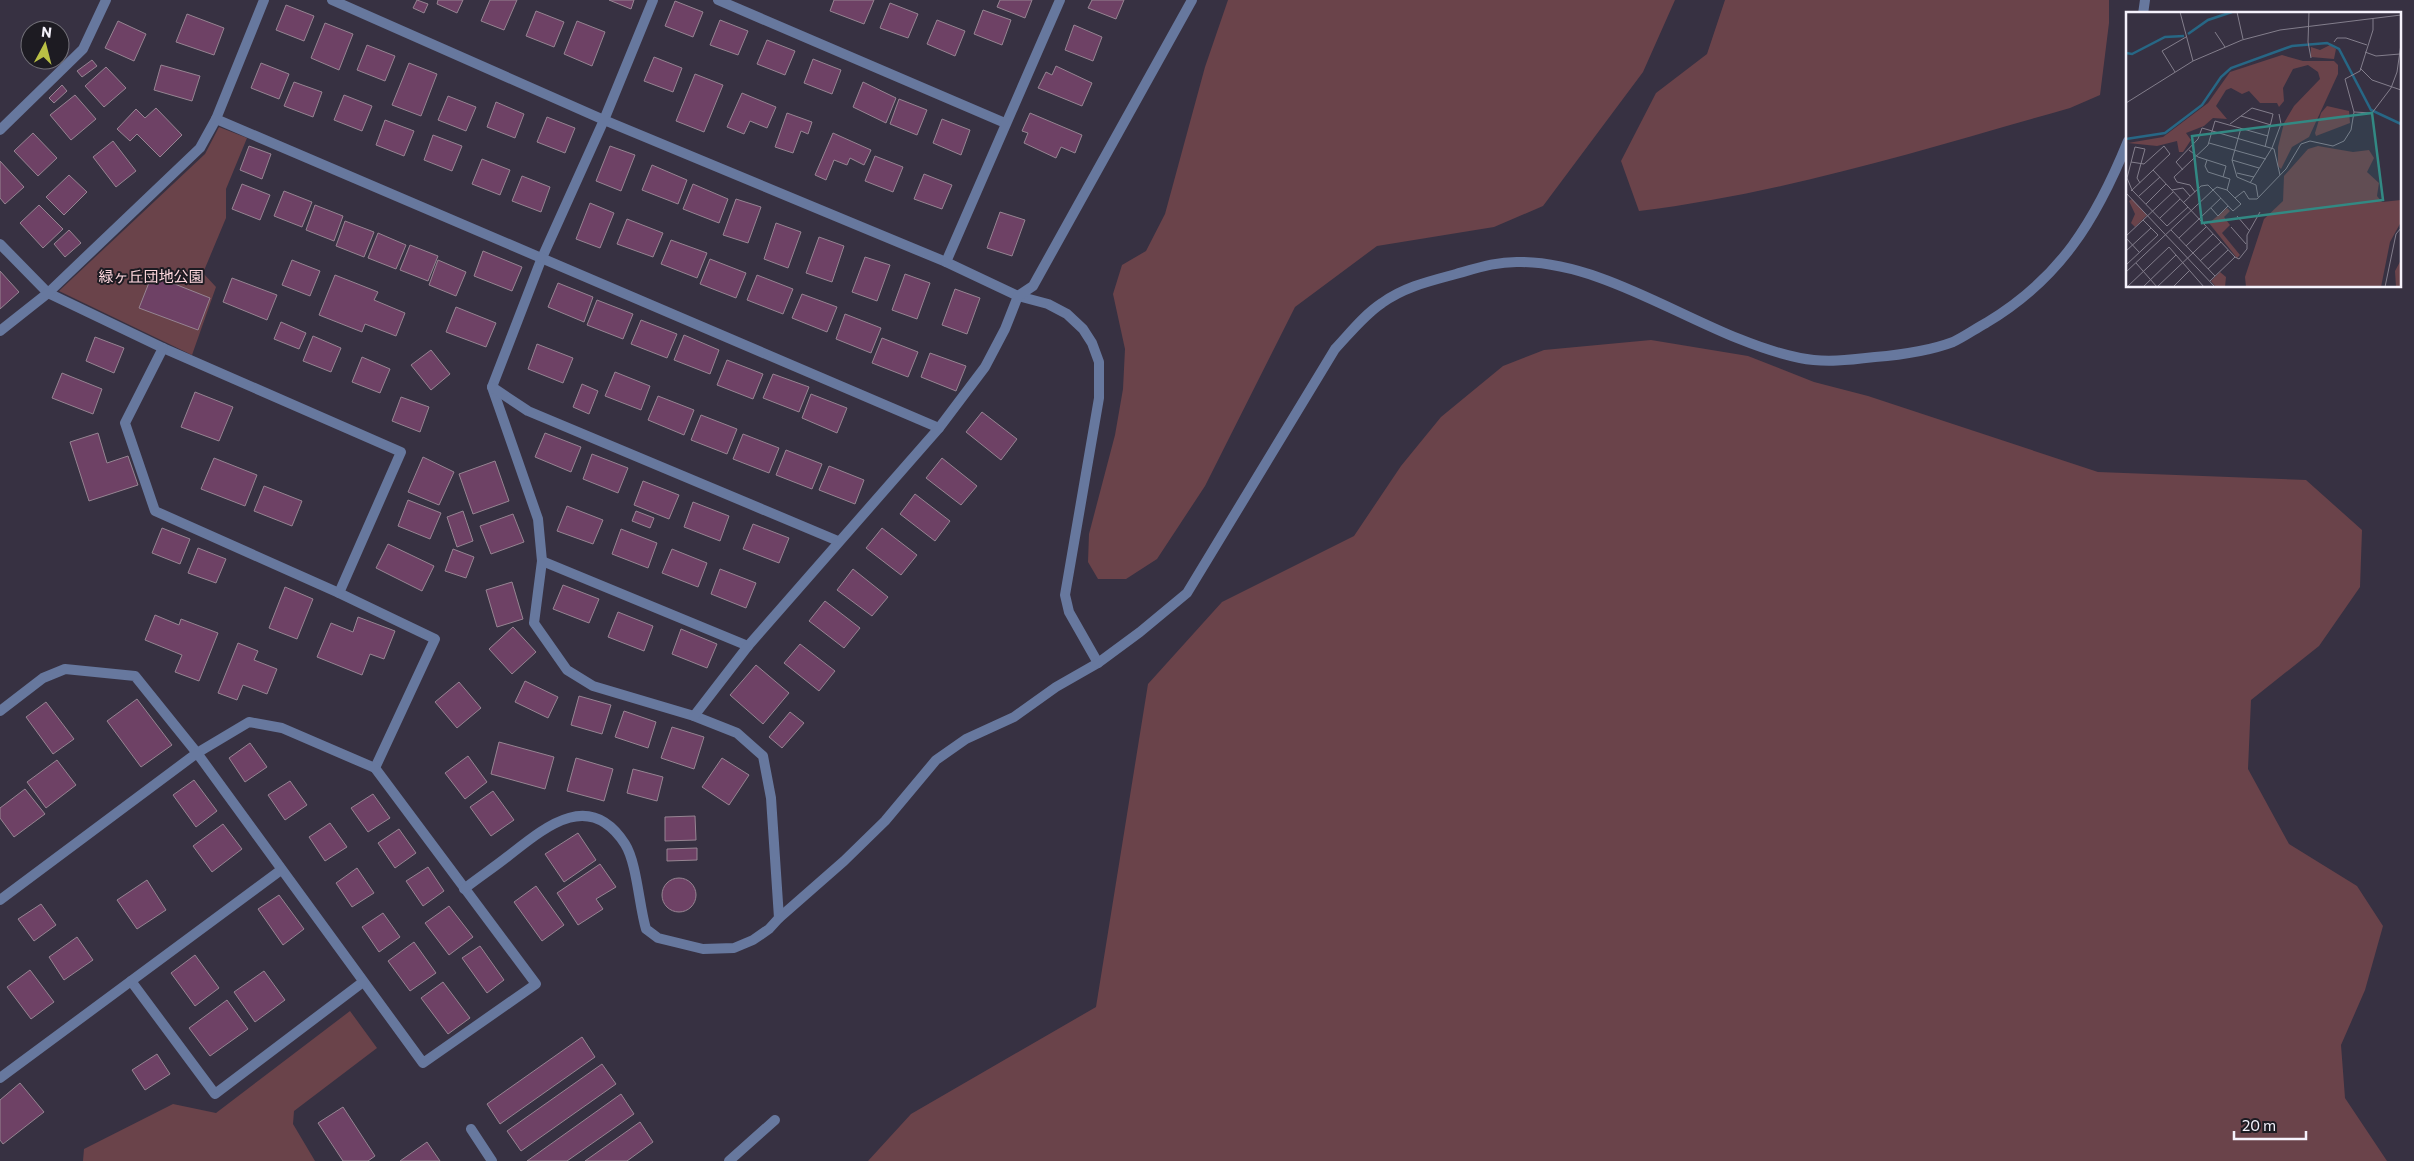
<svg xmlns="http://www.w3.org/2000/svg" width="2414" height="1161" font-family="Commissioner,'Noto Sans JP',sans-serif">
	<rect width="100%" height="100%" fill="#373142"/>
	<g fill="#6a434a">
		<path d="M1228,0H1675L1643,72L1543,206L1494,227L1377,246L1295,307L1205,486L1157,559L1126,579H1098L1088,562L1089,534L1115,435L1123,389L1125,349L1113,294L1122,265L1146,251L1165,214L1205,67Z"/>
		<path d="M1725,0H2109V23L2100,95L2070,108C1929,148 1786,193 1639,211L1621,161L1656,93L1707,54Z"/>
		<path d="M219,127L247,138L226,189V218L203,273L216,287L192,355L59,291L205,154Z"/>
		<path d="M1651,340L1748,356L1814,382L1868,396L2098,472L2306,480L2362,530L2360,587L2319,646L2251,700L2248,769L2289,844L2357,886L2383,926L2365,990L2341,1045L2345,1098L2387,1161H868L911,1114L1096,1007L1148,684L1222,602L1354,536L1401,466L1441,417L1503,366L1544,350Z"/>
		<path d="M350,1011L377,1048L294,1111L293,1124L315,1161H83L84,1149L173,1104L216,1113Z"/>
	</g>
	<g fill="#6e4165" stroke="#968492">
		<path d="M417,0L428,4L424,13L413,8Z"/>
		<path d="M438,0H463L457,13L437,4Z"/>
		<path d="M490,0H517L504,30L481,21Z"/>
		<path d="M609,0H634L631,9Z"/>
		<path d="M834,0H874L864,24L830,11Z"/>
		<path d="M1000,0H1032L1025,18L997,7Z"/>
		<path d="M1092,0H1124L1116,19L1088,8Z"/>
		<path d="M675,1L703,12L693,37L665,26Z"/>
		<path d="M890,3L918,14L908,38L880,28Z"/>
		<path d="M286,5L314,16L304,41L276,30Z"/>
		<path d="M983,10L1011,20L1002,45L974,34Z"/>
		<path d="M536,11L564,22L554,47L526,36Z"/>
		<path d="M187,14L224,28L214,55L176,42Z"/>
		<path d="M720,20L748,31L738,55L710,45Z"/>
		<path d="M937,20L965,31L955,56L927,44Z"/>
		<path d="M118,21L146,34L134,61L105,48Z"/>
		<path d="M577,21L605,32L592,66L564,54Z"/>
		<path d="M325,23L353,34L339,70L311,58Z"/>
		<path d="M1074,25L1102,37L1093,61L1065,50Z"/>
		<path d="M767,40L795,51L785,75L757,64Z"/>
		<path d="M367,45L395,56L385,81L357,70Z"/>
		<path d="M654,57L682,68L673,92L644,81Z"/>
		<path d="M813,59L841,70L832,94L804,83Z"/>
		<path d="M92,60L97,66L82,77L77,71Z"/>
		<path d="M261,63L289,74L279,99L251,88Z"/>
		<path d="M409,63L437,74L421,116L392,105Z"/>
		<path d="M161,65L200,76L192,101L154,90Z"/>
		<path d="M1056,66L1092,83L1082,106L1038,88L1046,72L1052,75Z"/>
		<path d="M106,67L126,88L104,107L85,86Z"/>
		<path d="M695,74L723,85L704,132L676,121Z"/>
		<path d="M294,82L322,92L313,117L284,106Z"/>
		<path d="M863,82L896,98L886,123L853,107Z"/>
		<path d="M62,85L67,91L54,103L49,98Z"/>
		<path d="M742,93L776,107L767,128L750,121L744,134L727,127Z"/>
		<path d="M75,95L96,119L71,140L50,115Z"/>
		<path d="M344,95L372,106L362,131L334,120Z"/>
		<path d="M448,96L476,107L466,131L438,120Z"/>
		<path d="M899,99L927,110L917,135L890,124Z"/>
		<path d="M496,102L524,114L515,138L487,127Z"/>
		<path d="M156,108L182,135L160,157L137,134L130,141L117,129L136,109L145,118Z"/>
		<path d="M787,113L812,122L808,134L801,131L793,153L775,147Z"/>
		<path d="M1030,113L1082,135L1075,153L1061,147L1056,158L1024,143L1028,133L1022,131Z"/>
		<path d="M547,117L575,128L565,153L537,142Z"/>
		<path d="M942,119L970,130L961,155L933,143Z"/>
		<path d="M385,120L414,131L404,156L376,145Z"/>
		<path d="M33,133L57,158L38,176L14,151Z"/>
		<path d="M833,133L871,150L864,165L850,158L847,165L834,160L826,180L815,175Z"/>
		<path d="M433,135L462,146L452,171L424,160Z"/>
		<path d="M113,141L136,171L116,187L93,157Z"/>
		<path d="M249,146L271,154L262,179L240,170Z"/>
		<path d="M610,146L635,155L621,191L596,181Z"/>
		<path d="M875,156L903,167L893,192L865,181Z"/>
		<path d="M482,159L510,170L500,195L472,184Z"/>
		<path d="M0,161L24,187L5,204L0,198Z"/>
		<path d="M652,165L687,180L678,204L642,190Z"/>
		<path d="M924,174L952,185L942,209L914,199Z"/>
		<path d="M69,175L87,192L64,215L46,197Z"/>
		<path d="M522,176L550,187L541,212L512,201Z"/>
		<path d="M242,184L270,195L260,220L232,209Z"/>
		<path d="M693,184L728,199L719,223L683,209Z"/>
		<path d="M284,191L312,202L302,227L274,216Z"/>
		<path d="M736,199L761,207L748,243L723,235Z"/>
		<path d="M590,203L614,213L600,248L576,239Z"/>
		<path d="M39,205L63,229L43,248L20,223Z"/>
		<path d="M315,205L343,216L334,241L306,230Z"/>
		<path d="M1000,212L1025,220L1012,256L987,248Z"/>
		<path d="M627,219L663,233L653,257L617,244Z"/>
		<path d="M345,221L374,232L364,257L336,246Z"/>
		<path d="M776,223L801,232L788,268L764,259Z"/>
		<path d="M69,230L81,243L65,257L54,244Z"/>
		<path d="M378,233L406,245L396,269L368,258Z"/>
		<path d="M819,237L844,246L832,282L806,273Z"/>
		<path d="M671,240L707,253L697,278L661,264Z"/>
		<path d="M410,245L438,256L428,281L400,270Z"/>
		<path d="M483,251L522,267L512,291L474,276Z"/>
		<path d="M865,257L890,265L877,301L852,292Z"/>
		<path d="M710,259L746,273L736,298L700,284Z"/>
		<path d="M292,260L320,271L310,296L282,285Z"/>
		<path d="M438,260L466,272L456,296L429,285Z"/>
		<path d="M0,271L19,292L0,309Z"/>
		<path d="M905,274L930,283L917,319L892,310Z"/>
		<path d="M152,275L210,298L198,330L139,308Z"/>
		<path d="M335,275L378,292L374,300L405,313L396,336L365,324L362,332L319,315Z"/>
		<path d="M757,275L793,289L783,314L747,300Z"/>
		<path d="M232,278L277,295L267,320L223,302Z"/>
		<path d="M558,283L593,297L584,322L548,307Z"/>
		<path d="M955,289L980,298L967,334L942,325Z"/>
		<path d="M802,294L837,307L827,332L792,318Z"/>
		<path d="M597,300L633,314L623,339L587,325Z"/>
		<path d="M456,307L496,323L486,347L446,332Z"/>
		<path d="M845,314L881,328L871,353L836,339Z"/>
		<path d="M641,320L677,334L667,358L631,344Z"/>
		<path d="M281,322L306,333L299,349L274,339Z"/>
		<path d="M684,335L719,350L710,374L674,360Z"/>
		<path d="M313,336L341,348L331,372L303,361Z"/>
		<path d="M95,337L124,348L114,373L86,361Z"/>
		<path d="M882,338L918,352L908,377L872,363Z"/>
		<path d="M537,344L573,358L563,383L528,369Z"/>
		<path d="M431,350L450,374L431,390L411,365Z"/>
		<path d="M930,353L966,366L956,391L921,377Z"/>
		<path d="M362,357L390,369L380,393L352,382Z"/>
		<path d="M727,360L763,374L753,399L717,385Z"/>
		<path d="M615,372L650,386L641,410L605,396Z"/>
		<path d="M62,373L102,389L93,414L52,398Z"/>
		<path d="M773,374L809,387L799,412L763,398Z"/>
		<path d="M582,384L598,391L589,414L573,407Z"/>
		<path d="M195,392L233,407L219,441L181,427Z"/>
		<path d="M811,394L847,408L837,433L802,418Z"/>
		<path d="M658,396L694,410L684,435L648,420Z"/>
		<path d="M401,397L429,407L420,432L392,421Z"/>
		<path d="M982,412L1017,439L1001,460L966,432Z"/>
		<path d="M701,415L737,429L727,454L691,440Z"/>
		<path d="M98,433L107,463L128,456L138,485L89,501L70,442Z"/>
		<path d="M545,433L581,447L571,472L535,457Z"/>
		<path d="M743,434L779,448L769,473L733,459Z"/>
		<path d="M786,450L822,464L812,489L776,475Z"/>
		<path d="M592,454L628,468L618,493L583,479Z"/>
		<path d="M423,457L454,472L439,505L408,492Z"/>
		<path d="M214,458L257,475L245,506L201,489Z"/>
		<path d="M942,458L977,486L961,505L926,478Z"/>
		<path d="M495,461L509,501L473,514L459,474Z"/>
		<path d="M829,466L864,480L855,504L819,490Z"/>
		<path d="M643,481L679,495L669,519L634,505Z"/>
		<path d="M264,486L302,501L292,526L254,511Z"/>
		<path d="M915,494L950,521L935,541L900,514Z"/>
		<path d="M408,500L441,513L430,539L398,526Z"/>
		<path d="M693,502L729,516L720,541L684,527Z"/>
		<path d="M567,506L603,520L593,544L557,531Z"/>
		<path d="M463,511L473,541L457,547L447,517Z"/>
		<path d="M636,511L654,518L650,528L632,521Z"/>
		<path d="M513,514L524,542L491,554L480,526Z"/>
		<path d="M753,524L789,538L779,563L743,549Z"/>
		<path d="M162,528L190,539L180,564L152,553Z"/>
		<path d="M882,528L917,555L901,575L866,548Z"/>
		<path d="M621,529L657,543L648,568L612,554Z"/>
		<path d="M388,544L434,566L422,591L376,568Z"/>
		<path d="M198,548L226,559L216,583L188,573Z"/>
		<path d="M453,549L474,557L466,578L445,571Z"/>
		<path d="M672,549L707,563L698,587L662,573Z"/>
		<path d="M720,569L756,583L746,608L711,594Z"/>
		<path d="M853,569L888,597L872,616L837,590Z"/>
		<path d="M512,582L523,619L497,627L486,590Z"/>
		<path d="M563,585L599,599L589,623L553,609Z"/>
		<path d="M285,587L313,599L297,639L269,628Z"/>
		<path d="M825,601L860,628L844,648L809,621Z"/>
		<path d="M618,612L653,626L644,651L608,637Z"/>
		<path d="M155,615L179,625L181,619L218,633L199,681L175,672L182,655L145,640Z"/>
		<path d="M358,617L395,631L384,659L370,654L362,675L317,657L331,623L353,632Z"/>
		<path d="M513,627L536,652L512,674L489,649Z"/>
		<path d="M681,629L717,644L707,668L672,654Z"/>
		<path d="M238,643L258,651L254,660L277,669L267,694L243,685L237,700L218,693Z"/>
		<path d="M800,644L835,671L819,691L784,663Z"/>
		<path d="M756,665L789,693L763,724L730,695Z"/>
		<path d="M525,681L558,697L548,718L515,702Z"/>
		<path d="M459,682L481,708L457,728L435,702Z"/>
		<path d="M579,696L611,705L602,734L571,725Z"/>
		<path d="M137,699L172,745L141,767L107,721Z"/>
		<path d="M46,702L74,739L53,754L26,717Z"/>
		<path d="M624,711L656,722L648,748L615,737Z"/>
		<path d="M790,712L804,723L782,748L769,737Z"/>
		<path d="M672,727L704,737L694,769L661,758Z"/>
		<path d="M499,742L554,757L545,789L491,774Z"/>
		<path d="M250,743L267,767L245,782L229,758Z"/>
		<path d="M468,756L487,782L465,799L445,773Z"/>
		<path d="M576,758L613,769L604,801L567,791Z"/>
		<path d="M722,758L749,775L729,805L702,787Z"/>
		<path d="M57,760L76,785L46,808L27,782Z"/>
		<path d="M633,769L663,777L657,801L627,793Z"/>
		<path d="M194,780L217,811L196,827L173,795Z"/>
		<path d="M290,781L307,805L285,820L268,795Z"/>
		<path d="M25,789L45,814L14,837L0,818V808Z"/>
		<path d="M493,791L514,820L491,836L470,807Z"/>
		<path d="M373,794L390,818L368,832L351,808Z"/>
		<path d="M695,816L696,840L665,841V817Z"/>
		<path d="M330,823L347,847L325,861L309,837Z"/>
		<path d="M223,824L242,849L212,872L193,846Z"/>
		<path d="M399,829L416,853L395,868L378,843Z"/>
		<path d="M578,833L596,860L564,882L545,854Z"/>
		<path d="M697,848V860L667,861V849Z"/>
		<path d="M600,864L616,887L596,899L603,909L578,925L557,893Z"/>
		<path d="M428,867L444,891L423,906L406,881Z"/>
		<path d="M357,868L374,893L352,907L336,883Z"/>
		<circle cx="679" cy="895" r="17"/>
		<path d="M147,880L166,910L137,929L117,900Z"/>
		<path d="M536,886L564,925L542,941L514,902Z"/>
		<path d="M279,895L304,929L283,945L258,909Z"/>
		<path d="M41,904L56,925L34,941L18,919Z"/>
		<path d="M449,906L473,937L449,955L425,923Z"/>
		<path d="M383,913L400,937L379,952L362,927Z"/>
		<path d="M77,937L93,960L64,980L49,957Z"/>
		<path d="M414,942L436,973L410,991L388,961Z"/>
		<path d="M480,946L504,980L487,993L462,958Z"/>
		<path d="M195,955L219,988L195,1006L171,973Z"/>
		<path d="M30,970L54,1002L31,1019L7,987Z"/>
		<path d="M264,971L285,1000L255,1022L234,992Z"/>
		<path d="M443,982L470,1018L448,1034L421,998Z"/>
		<path d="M227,1000L248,1029L210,1056L189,1028Z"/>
		<path d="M582,1037L595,1057L500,1124L487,1104Z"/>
		<path d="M157,1054L170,1074L145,1090L132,1070Z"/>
		<path d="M602,1064L616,1084L521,1151L507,1131Z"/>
		<path d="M20,1083L44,1112L3,1144L0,1140V1100Z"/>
		<path d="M621,1094L634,1114L567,1161H527Z"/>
		<path d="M343,1107L375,1156L368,1161H343L318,1123Z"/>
		<path d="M640,1122L653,1142L627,1161H585Z"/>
		<path d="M427,1142L440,1161H400Z"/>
	</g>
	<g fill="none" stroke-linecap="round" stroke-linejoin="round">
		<g stroke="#67789e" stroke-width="10">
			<path d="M332,0L604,120L946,262L1018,296L1048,304L1067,314L1083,329L1092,343L1099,362V398L1065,595L1069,612L1098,663"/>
			<path d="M653,0L604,120L541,260L492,387L538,519L542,561L534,623L567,670L593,686L694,716L737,733L763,756L771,798L779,918"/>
			<path d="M718,0L1005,123"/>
			<path d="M2143,14L2145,0"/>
			<path d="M216,119L939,428"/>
			<path d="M0,130L83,49L106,0"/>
			<path d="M0,244L48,293L163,348L401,452L339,593"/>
			<path d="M946,262L1060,0"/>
			<path d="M0,331L48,293L200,148L216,119L264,0"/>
			<path d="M163,348L125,423L155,511L339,593L435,639L375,768"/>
			<path d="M492,387L528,411L838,541"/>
			<path d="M542,561L748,646"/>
			<path d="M0,711L43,678L65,669L135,676L197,753L423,1063L536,984L375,768L282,728L249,722L197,753L0,900"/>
			<path d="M694,716L748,646L939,428L985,367L1005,329L1018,296L1033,286L1192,0"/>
			<path d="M464,889C478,878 493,868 507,857C544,828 589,788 625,844C637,863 639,906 646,929L658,938L703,949L734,948L753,940L769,929L779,918L844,861L885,821L936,760L966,739L1014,717L1056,687L1098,663L1140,632L1187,593L1335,349C1350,333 1364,315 1382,303C1404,287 1430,281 1456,274C1477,268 1498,261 1521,262C1615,263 1706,339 1800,358C1824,363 1850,360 1875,357C1900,355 1929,351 1953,342C1964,337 1975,329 1986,323C2060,279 2096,220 2128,141"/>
			<path d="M131,981L215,1094L363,982"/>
			<path d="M0,1078L281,870"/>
			<path d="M471,1129L492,1161"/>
			<path d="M729,1161L775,1120"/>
		</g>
	</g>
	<g text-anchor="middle" stroke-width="4" stroke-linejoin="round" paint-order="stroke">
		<g font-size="15" fill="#fed7dd" stroke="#1d1b22">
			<text x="151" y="282">緑ヶ丘団地公園</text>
		</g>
	</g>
	<g transform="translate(2126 12)">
		<rect width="275" height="275" fill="#373142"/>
		<path d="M204,33L210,37L208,47L185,45V35L194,38ZM156,43L177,49H208L212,53V62L183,125L166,135L155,157L152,154V135L158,111L168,94L194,67L192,60L182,53L167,57L157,76L158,89L153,95L151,91H134L123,79L116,82L105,76L100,78L90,94L101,107L87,106L78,114L60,121L65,128L57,140H53L51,129L31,134L2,131L37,125L82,91L104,60ZM201,94L223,99L224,111L190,124L189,121L195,101ZM192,134L227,140L243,138L248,146L241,160L253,171L251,184L256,190L275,188V210L264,230L255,275H120L119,265L138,207L157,189L158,164L182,137ZM6,187L21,203L9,215L5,211L9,202L3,189ZM101,196L104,199L98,205L104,213L96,221L114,243L111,246L83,211ZM275,248V275H270L269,259ZM94,260L100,265L99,275H90L85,269Z" fill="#6a434a"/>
		<path fill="none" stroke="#276785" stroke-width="2.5" d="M62,22L82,8L106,0M0,41L6,42L39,25L58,24M0,127L39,121L76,93L95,65L105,56L166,34L201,31L213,37L245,98L275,112"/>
		<path fill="none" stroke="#837e8c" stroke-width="1" d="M54,0L67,49M111,0L117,27M183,0L182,30L185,46M89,20L99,35M208,30L211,26H220L241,33M239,40L250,44L274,42M234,56L246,68L275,78M49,60L36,39L60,25M0,91L67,49L116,28L154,18L275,3M228,100L219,67L234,59L247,18V7M115,104L145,113M104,112L126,96L147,102L139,135M115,116L106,148L111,165L130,173L132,185M83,131L140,147M63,138L72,145L100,154L97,165M81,148L79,154L82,160L104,167L101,178M106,148L133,156M27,158L109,245M57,158L50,150L72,127L76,116L148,137L154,163M111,161L128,165M14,171L11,166L19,137L9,135L1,166L6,178L41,214L62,195M124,171L146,136L155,112L153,102M46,178L57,176L64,184M5,179L44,142L38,134L18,152L5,150M69,180L64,173L51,170L48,165L82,133L89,109L142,124M0,181L89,275M13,184L34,165M109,186L118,179L123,187H131L160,157L175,132L184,129L207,134L218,129L225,118L228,100L246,101L265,76L271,60L275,32M20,192L40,172M85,196L92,204L102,194M111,204L123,218M34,206L54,187M105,215L120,232M45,218L89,264M0,224L47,180M0,226L13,240M53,226L95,186M60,234L80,215M0,239L25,216M74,249L95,230M10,251L31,275L87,222M0,253L32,223L17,208M82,257L102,238M0,260L87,178L91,175L101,178L115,192L107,199L87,178L82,173L75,174L57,191M84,269L109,245L113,247L121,237V223L134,200M1,275L43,235L78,275M17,275L50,243M47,275L64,258M259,275L270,222L275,216"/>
		<path fill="#328983" fill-opacity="0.15" stroke="#328983" stroke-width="2.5" d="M246,101L257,188L76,211L66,124Z"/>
		<rect width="275" height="275" fill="none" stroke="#f5f2fc" stroke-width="2.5"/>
	</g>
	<g transform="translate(45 45) rotate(7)"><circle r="24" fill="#1d1b22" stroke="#737179"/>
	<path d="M0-4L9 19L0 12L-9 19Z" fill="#bac045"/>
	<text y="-8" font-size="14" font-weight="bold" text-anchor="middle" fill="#f5f2fc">N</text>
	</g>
	<path d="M2234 1131v8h72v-8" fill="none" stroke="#f5f2fc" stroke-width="2.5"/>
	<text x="2242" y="1131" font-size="15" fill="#f5f2fc" stroke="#1d1b22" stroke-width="4" paint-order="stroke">20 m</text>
</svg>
